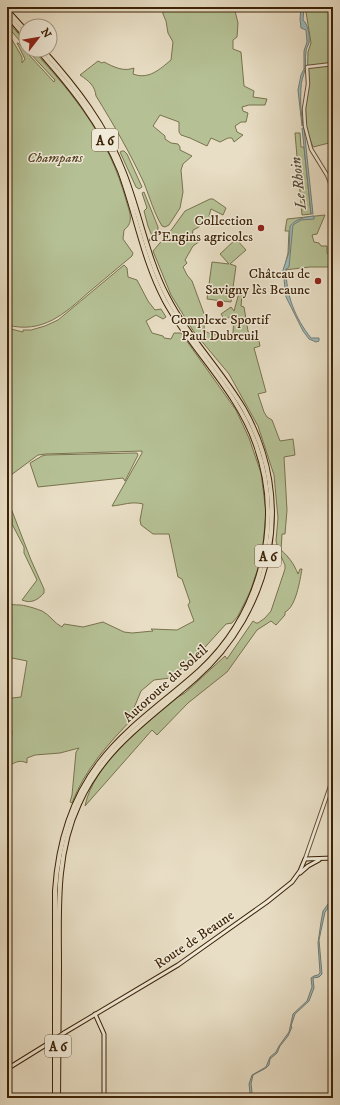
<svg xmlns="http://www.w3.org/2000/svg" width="340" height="1105" font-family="'IM FELL DW Pica',serif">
	<rect width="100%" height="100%" fill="#e8dec5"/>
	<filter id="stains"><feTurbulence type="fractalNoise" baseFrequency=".005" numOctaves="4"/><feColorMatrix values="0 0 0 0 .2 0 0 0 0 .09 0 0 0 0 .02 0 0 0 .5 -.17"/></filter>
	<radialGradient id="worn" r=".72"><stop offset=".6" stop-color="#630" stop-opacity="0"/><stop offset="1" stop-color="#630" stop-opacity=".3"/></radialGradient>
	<g fill="#b5c195" stroke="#79724e">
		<path d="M163,7H234L238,23L237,37L233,40V49L241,52L244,86L254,91L253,97L267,99L265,105H249L242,107L243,111L248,113L246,122H241L235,126L237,132L243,135L234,142L232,138H228L220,142L211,138L207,146L190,138L181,135L179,132V122L160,115L153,126L165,136V139L171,143L178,144L180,147V150L192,156L183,164L181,170L183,192L180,208L169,225L165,227L162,226C154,213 150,198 144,183C130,153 114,125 96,96C95,86 89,81 80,75L98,61L102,63L104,62C114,67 123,72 134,68L133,74C149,80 160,69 171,60L173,42L168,33L166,21L163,14Z"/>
		<path d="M307,7H333V142L313,147L305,126L304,113L307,89L308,52L311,43L306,12Z"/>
		<path d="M7,21L26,42V48L7,26Z"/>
		<path d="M7,31L22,57V63L25,59L17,43H18L54,82L55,80L27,50H33C75,96 109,138 126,200C129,211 135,222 124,230L123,239L133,253L132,256C118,268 103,280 89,292C64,314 43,334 7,325Z"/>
		<path d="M295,133H300L301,147H304L311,214L302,215Z"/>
		<path d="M122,151H124L127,154L142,187L139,189L136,187L120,152Z"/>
		<path d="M144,192L158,227C158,234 155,237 150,241L149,240L152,236L148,226L144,211L147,208L142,193Z"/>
		<path d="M210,199H213L226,208L223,215L211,209L209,216L212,218L206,224L204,222L199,227L193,230L192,237L200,241L193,246L185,260L187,263L183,267L187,275L192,281L206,319L204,327L206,332L238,341L233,334L234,314L225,320L221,314L231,307L234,311L239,293L242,295L241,306L244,307L248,331L252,341H259L260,346L254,348L266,392L258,394L264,412L267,417L272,420L280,441L293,439L295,455L284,457L287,510L285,534H282L281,550C289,557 294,564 298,574L300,569H302C300,580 296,607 285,612V615L276,625L271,621L257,630L227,672L188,703L157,735L152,730L85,806C93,764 146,724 178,697L185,693L225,656L227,659L253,621L256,623H258L265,618L271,611L285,569V565L279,552L276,541L278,518L274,475L258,426L229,374L194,332L171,295L153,251L172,229L185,211Z"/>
		<path d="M325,215L317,234L312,235L314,242L319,243L321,246H327V253L332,256L333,267H310L284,270L288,253L289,231H285L287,219Z"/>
		<path d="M236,239L246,250L230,264L236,266L231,302L207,299L212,262L229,264L220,254Z"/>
		<path d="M124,265L127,268L128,277L137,280L148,301L155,310L161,309L166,317L163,319L156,315L146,321L152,333L163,336L164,338L171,339L174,333H181L236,410L249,438L261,473L266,512L262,556L250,592L238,616L232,623L226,624L197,656L170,678L154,680L141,691L134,708V717C109,743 85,769 72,803L70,802L72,795L76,752L79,748L60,753L35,755L27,758V763C19,759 14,763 7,767V745L11,743L12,732L9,723L7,722V696L12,698L21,697L27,661L7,657V603C13,606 20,604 26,606C31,607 37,609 42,611C50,615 54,623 62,627L64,624L83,627L103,622L124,632L132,633L153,631L151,629L177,630L194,621L188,605L190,602L182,579L178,577L169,534H153L141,525L140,520L143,504C131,501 124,505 112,506L142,453V451L46,454L38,455L7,478V328L23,332V330H31L45,326L58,320Z"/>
		<path d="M133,453H137L138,455L125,481L123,478L38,487L30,463L42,456L46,455Z"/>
		<path d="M7,498L31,560L44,589V593C38,600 31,604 22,600L37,580L24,553V547L12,524V519L7,506Z"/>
	</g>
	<g fill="#9ababd" stroke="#757d74">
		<path d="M301,7H304L303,20C308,24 310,36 309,43C308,46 306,48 306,52C305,58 306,64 305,70C303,77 301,82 301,88C300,101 301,113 303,125L302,126L298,90L301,75L304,69V51L307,42L306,30L301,28L300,19Z"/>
		<path d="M302,128H304L313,214H311Z"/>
		<path d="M314,216V219L301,220L293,225L289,267L286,269C286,295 295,318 311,338H319V341L316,342L309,339L303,331L286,297L283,270L289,252L290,226C296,219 304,217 314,216Z"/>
		<path d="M333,897V901L325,912L319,940L322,974L319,977L313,978L314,988L309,1001L295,1014L291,1026L292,1027L288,1036L280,1046L277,1053L270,1059L269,1065L266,1068L253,1075L251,1084L252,1092L250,1098H249L250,1093L249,1084L252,1075L266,1067L270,1057L276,1052L279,1046L289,1032L293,1014L307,1001L312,987L311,978L314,976L318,975L320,973L318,943L321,922L323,911Z"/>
	</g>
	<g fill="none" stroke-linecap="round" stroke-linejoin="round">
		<defs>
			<g id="tertiary">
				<path d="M333,64L307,67L308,84L304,109L305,126L311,149L327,175L333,190"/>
				<path d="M333,278L331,283L333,296"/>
				<path d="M305,859L333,778"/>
				<path d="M333,1039L331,1052L333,1066"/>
			</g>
			<g id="secondary">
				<path d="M300,873L308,866L319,860"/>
				<path d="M95,1014L104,1034V1098"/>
				<path d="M64,1033L178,965L267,902L292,882L300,871L305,859L333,858"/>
				<path d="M7,1069L49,1043"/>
			</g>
			<g id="motorway">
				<path d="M7,10L26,31"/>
				<path d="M7,15L26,37"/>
				<path d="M38,50C71,87 101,124 120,171C136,214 143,260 165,301C192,351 237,390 256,445C284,524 261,613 200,670C166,701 127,726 99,763C71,800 58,844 55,891V1098"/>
				<path d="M43,50C76,87 106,125 124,173C140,214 147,258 167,296C188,337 221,370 244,409C296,501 273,610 195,679C151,718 104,747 79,804C55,855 59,912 59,967C59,1011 58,1054 58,1098"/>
			</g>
		</defs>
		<use href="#tertiary" stroke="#685136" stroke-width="4.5"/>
		<use href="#secondary" stroke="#3d2206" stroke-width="5"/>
		<use href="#motorway" stroke="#3d2206" stroke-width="6"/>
		<use href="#tertiary" stroke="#f0ead9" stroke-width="2.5"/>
		<use href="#secondary" stroke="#f0ead9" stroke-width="3"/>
		<use href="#motorway" stroke="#e8dec5" stroke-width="4"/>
		<defs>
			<path id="secondary-bridge" d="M49,1043L64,1033"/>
		</defs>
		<use href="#secondary-bridge" stroke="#3d2206" stroke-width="5" stroke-linecap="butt"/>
		<use href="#secondary-bridge" stroke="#f0ead9" stroke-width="3"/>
	</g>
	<g fill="#8f2418" stroke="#f0ead9" stroke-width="1.5">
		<circle cx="261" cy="228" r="4"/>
		<circle cx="318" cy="281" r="4"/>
		<circle cx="220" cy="304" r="4"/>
	</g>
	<g text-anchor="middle" stroke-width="3" stroke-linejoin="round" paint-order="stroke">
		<g fill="#f0ead9" stroke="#735e45" stroke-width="1">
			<rect x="92" y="129" width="26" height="22" rx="3"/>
			<rect x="255" y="545" width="26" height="22" rx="3"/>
			<rect x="45" y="1035" width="26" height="22" rx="3"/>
		</g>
		<g font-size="13" font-weight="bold" fill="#3d2206">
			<text x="105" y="145">A 6</text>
			<text x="268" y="561">A 6</text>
			<text x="58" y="1051">A 6</text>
		</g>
		<g font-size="14" font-style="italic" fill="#5b4a2a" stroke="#f0ead9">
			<text x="55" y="162">Champans</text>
		</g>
		<g font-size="14" fill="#3d2206" stroke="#f0ead9" text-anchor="end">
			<text x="253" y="225">Collection<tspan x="253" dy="16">d'Engins agricoles</tspan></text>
			<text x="310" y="278">Château de<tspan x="310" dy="16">Savigny lès Beaune</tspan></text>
			<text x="220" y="324" text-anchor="middle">Complexe Sportif<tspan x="220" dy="16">Paul Dubreuil</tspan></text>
		</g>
		<g font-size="14" fill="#3d2206" stroke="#f0ead9">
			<text transform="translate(165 683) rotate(-42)" y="5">Autoroute du Soleil</text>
			<text transform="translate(194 939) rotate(-34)" y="5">Route de Beaune</text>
		</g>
		<g font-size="15" font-style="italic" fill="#59503d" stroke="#f0ead9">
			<text transform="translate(298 183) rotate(-96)" y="5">Le Rhoin</text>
		</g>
	</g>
	<rect width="340" height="1105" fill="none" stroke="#e8dec5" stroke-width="24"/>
	<rect x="8" y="8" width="324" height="1089" fill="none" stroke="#3d2206" stroke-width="2"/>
	<rect x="12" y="12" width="316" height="1081" fill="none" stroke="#3d2206"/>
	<g transform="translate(38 38) rotate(59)"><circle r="19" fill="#f0ead9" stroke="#a89a85"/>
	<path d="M0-3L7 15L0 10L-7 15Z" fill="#8f2418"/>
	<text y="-6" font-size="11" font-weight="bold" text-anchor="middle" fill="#3d2206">N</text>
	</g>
	<rect width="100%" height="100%" filter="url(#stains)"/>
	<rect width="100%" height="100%" fill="url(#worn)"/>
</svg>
